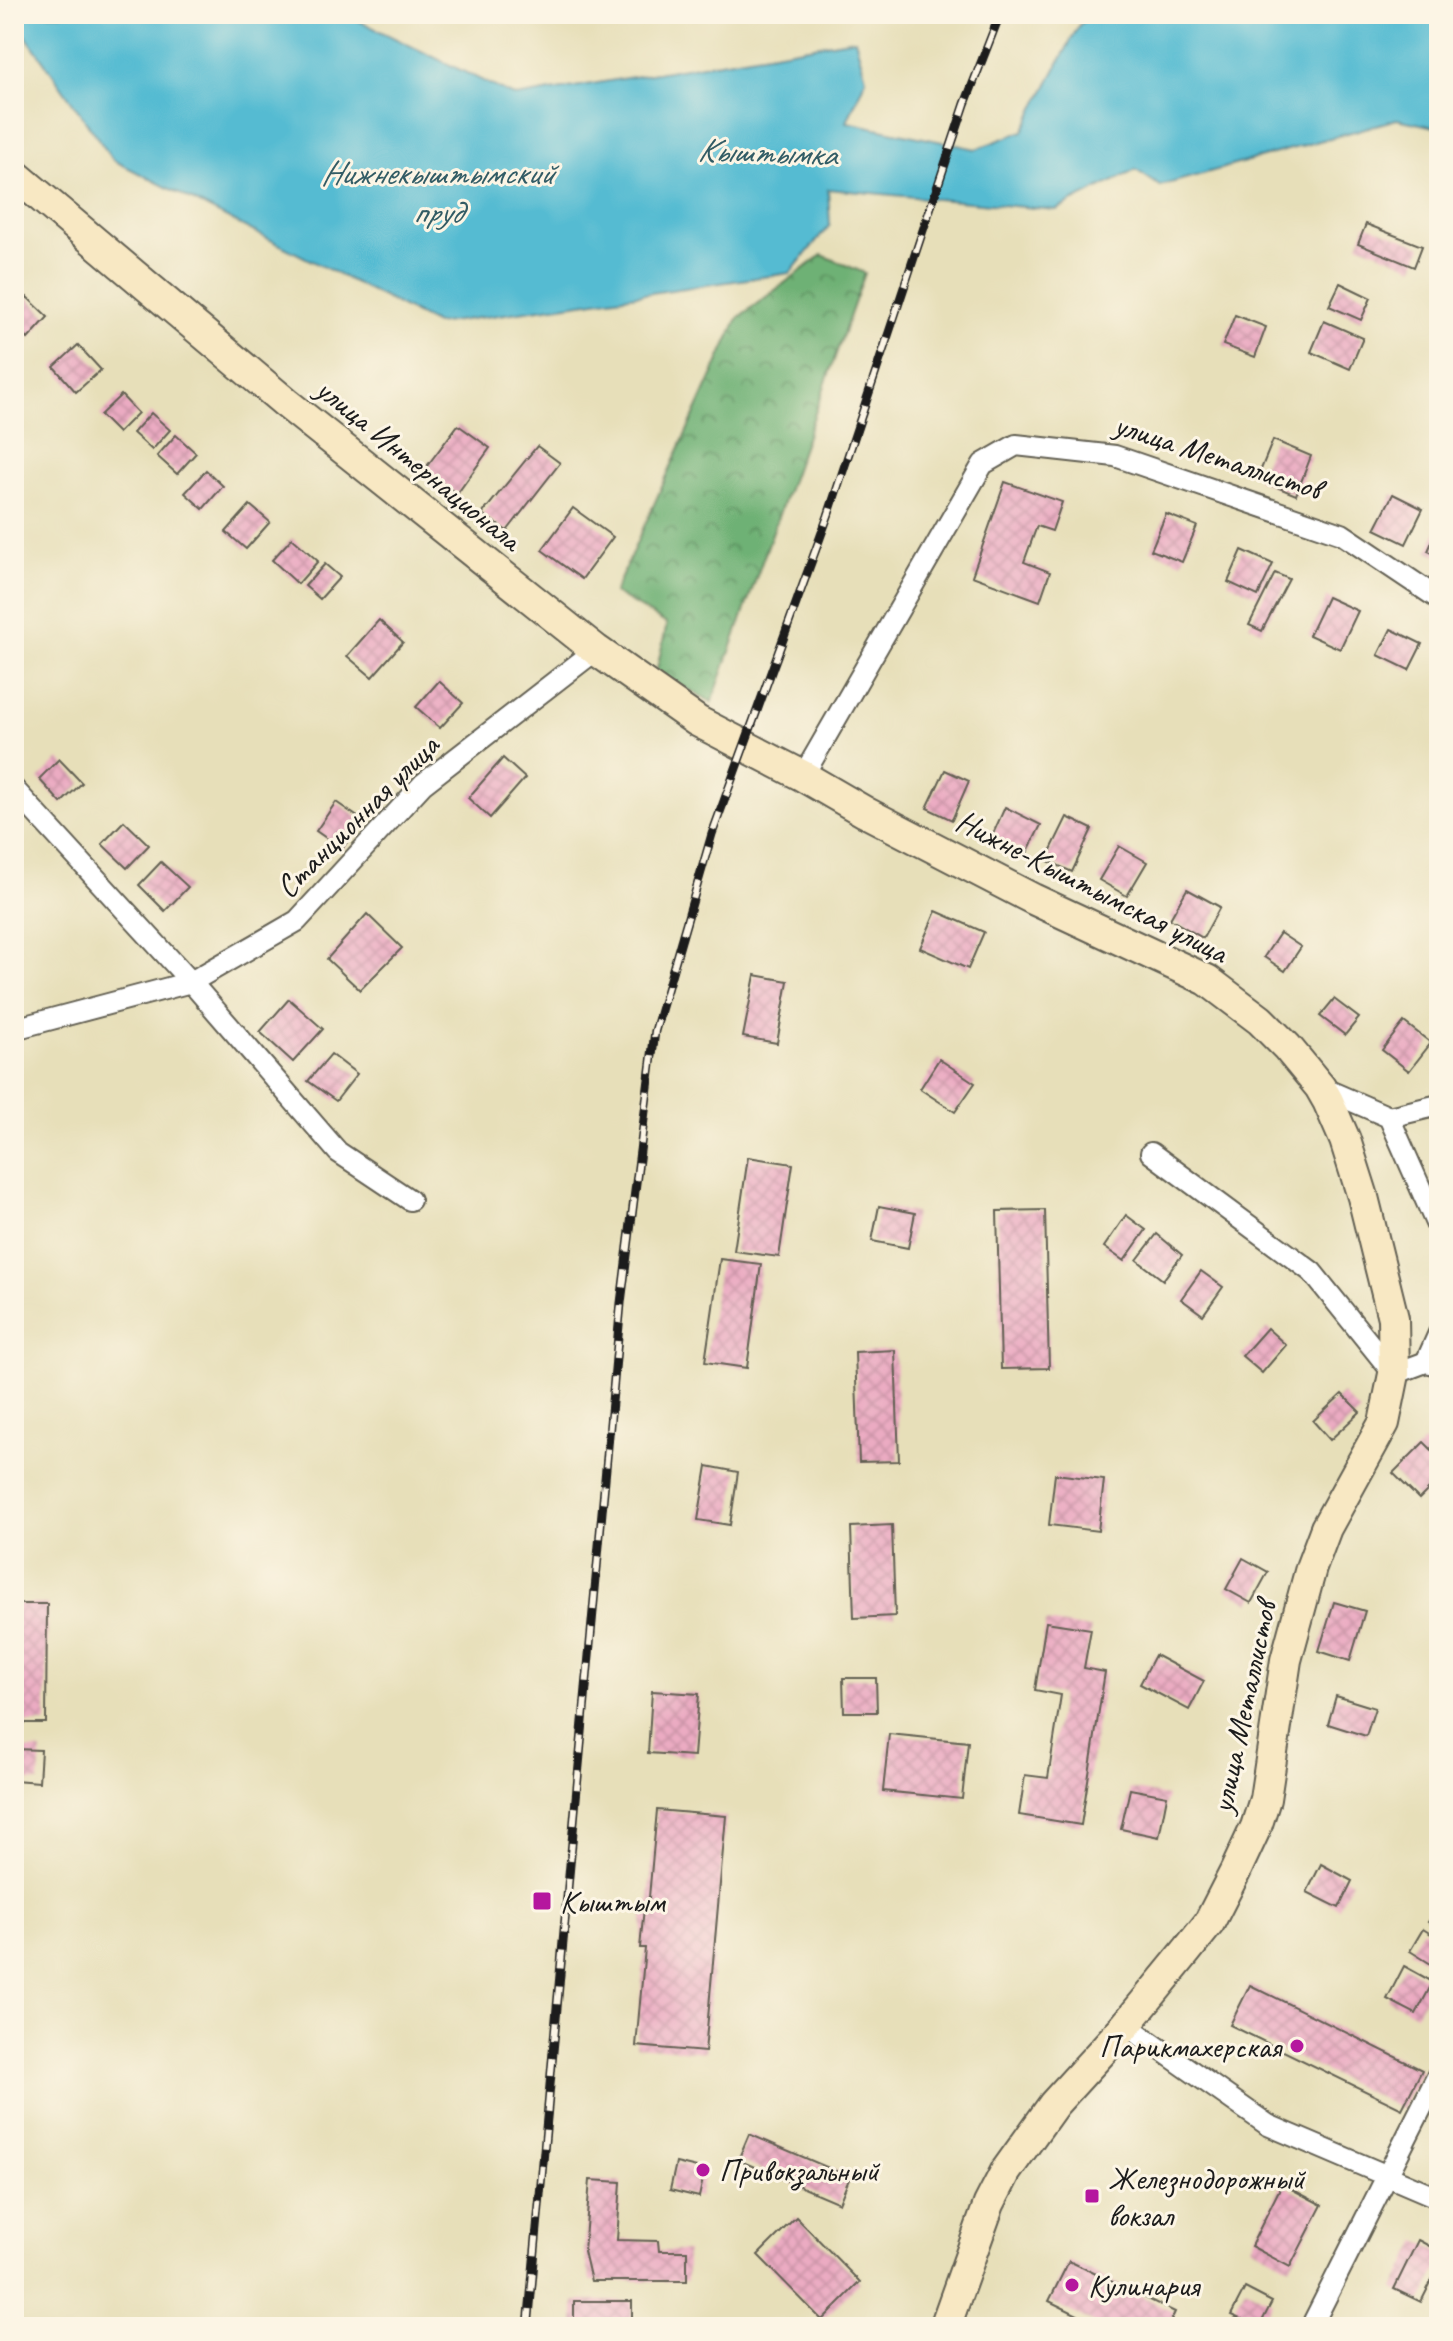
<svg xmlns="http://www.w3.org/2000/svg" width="1453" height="2341" font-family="Caveat,sans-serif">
	<defs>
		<pattern id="forest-crowns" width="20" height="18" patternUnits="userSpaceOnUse" patternTransform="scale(2)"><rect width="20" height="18" fill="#6eb174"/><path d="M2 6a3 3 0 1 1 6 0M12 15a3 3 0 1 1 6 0" fill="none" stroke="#5a8f5e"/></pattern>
		<pattern id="building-cross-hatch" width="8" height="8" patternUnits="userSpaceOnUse" patternTransform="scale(2)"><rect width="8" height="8" fill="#ebabc2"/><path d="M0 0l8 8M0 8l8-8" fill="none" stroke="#c993a6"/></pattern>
	</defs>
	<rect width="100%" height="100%" fill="#fcf5e5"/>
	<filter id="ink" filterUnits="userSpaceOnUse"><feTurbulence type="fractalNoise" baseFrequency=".0125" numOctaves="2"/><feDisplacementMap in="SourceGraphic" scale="16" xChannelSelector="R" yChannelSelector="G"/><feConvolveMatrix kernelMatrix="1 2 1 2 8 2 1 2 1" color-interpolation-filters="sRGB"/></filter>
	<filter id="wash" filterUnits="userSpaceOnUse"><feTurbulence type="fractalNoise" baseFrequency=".006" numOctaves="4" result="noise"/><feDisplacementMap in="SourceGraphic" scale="32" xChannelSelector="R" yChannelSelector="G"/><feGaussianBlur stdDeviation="1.8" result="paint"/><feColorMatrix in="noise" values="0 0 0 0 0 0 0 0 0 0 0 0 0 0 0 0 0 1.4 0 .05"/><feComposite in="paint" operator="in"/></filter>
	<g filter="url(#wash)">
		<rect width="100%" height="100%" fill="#e7dfb9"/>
		<path fill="url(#forest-crowns)" stroke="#456648" stroke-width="2" d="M822,255L865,273L712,702L656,673L667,624L614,593L738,318Z"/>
		<path fill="#54bbd2" stroke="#386c77" stroke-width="2" d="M14,14H345L516,97L855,39L866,78L847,122L976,149L1023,131L1079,25L1095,14H1439V128L1397,119L1160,186L1136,170L1056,210L828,189L830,225L790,273L436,324L113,160L14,19Z"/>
		<g id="blocks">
			<g fill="url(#building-cross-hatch)">
				<path d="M1366,224L1422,246L1414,267L1358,244Z"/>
				<path d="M1340,283L1371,298L1361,320L1329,306Z"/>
				<path d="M27,297L48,317L28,339L14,325V311Z"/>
				<path d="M1235,315L1266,327L1255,357L1223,345Z"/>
				<path d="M1324,321L1363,338L1350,369L1311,352Z"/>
				<path d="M78,345L101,370L76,392L54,367Z"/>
				<path d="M121,395L138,413L118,433L100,415Z"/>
				<path d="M151,413L170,430L152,450L133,433Z"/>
				<path d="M458,425L490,448L457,494L424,470Z"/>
				<path d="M176,435L196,453L177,474L157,456Z"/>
				<path d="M1273,440L1311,456L1296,495L1257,479Z"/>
				<path d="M537,446L560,463L507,531L482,514Z"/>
				<path d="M206,470L223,486L203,509L185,493Z"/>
				<path d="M1005,482L1062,502L1052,531L1037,526L1024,562L1050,572L1040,601L972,576Z"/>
				<path d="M1393,494L1423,509L1406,544L1375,529Z"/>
				<path d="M250,505L270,522L246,549L226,532Z"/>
				<path d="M573,508L613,537L582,579L542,550Z"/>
				<path d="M1166,514L1197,526L1182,562L1151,550Z"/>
				<path d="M1439,526V556L1428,551Z"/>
				<path d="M292,538L318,561L298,584L272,560Z"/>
				<path d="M1242,550L1273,564L1258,596L1228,582Z"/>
				<path d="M325,564L340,577L320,599L305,586Z"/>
				<path d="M1275,573L1289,579L1262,631L1249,625Z"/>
				<path d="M1327,597L1358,611L1340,649L1309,635Z"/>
				<path d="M379,620L403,642L372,677L347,656Z"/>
				<path d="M1391,629L1422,644L1409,670L1378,655Z"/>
				<path d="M439,681L463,703L440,728L416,707Z"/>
				<path d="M503,758L525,778L490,818L468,798Z"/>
				<path d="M59,759L82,783L61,803L39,779Z"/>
				<path d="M945,770L969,781L952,820L927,808Z"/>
				<path d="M336,802L362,820L342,849L316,831Z"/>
				<path d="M1005,807L1041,825L1027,853L992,836Z"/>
				<path d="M1067,817L1092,829L1072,872L1046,860Z"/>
				<path d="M124,821L149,845L127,868L102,844Z"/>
				<path d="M1119,846L1147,862L1127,896L1099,880Z"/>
				<path d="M161,862L188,887L165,911L139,885Z"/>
				<path d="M1187,889L1220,907L1203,938L1170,919Z"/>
				<path d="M936,911L984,932L968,969L920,948Z"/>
				<path d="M367,914L402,948L360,990L327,959Z"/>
				<path d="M1280,933L1301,947L1285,971L1264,957Z"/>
				<path d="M755,975L788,981L777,1043L743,1037Z"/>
				<path d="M289,999L323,1029L293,1062L260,1032Z"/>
				<path d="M1334,999L1359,1018L1345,1035L1320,1016Z"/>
				<path d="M1404,1022L1431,1043L1409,1071L1382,1050Z"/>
				<path d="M331,1054L357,1074L336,1101L308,1081Z"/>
				<path d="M939,1059L975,1083L955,1112L920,1089Z"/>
				<path d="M748,1157L793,1164L779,1257L734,1251Z"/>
				<path d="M879,1206L915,1213L908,1248L872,1241Z"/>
				<path d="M1045,1210L1049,1368L1001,1369L997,1211Z"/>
				<path d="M1126,1215L1146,1230L1124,1261L1104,1247Z"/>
				<path d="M1157,1234L1182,1255L1163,1280L1137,1260Z"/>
				<path d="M720,1259L761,1264L747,1368L705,1362Z"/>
				<path d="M1201,1271L1223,1287L1203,1315L1181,1299Z"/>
				<path d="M1267,1328L1286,1345L1262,1373L1242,1356Z"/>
				<path d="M895,1350L899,1461L859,1462L855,1352Z"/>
				<path d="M1342,1394L1360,1412L1330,1440L1313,1421Z"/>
				<path d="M1424,1442L1439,1457V1479L1419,1499L1393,1473Z"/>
				<path d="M707,1466L738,1472L730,1525L698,1520Z"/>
				<path d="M1055,1474L1104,1480L1098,1531L1049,1525Z"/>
				<path d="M892,1525L895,1616L854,1618L851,1527Z"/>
				<path d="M1243,1558L1268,1572L1251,1603L1226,1589Z"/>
				<path d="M1334,1602L1365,1611L1350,1661L1319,1651Z"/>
				<path d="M14,1604H47L46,1723H14Z"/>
				<path d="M1046,1622L1091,1629L1084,1668L1105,1672L1081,1825L1019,1815L1025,1775L1048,1778L1061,1695L1035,1690Z"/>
				<path d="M1155,1655L1204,1681L1189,1710L1140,1684Z"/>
				<path d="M843,1678H876L877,1712H844Z"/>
				<path d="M652,1691L699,1694L694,1756L648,1753Z"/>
				<path d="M1336,1696L1375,1708L1366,1736L1328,1724Z"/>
				<path d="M889,1734L968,1742L962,1799L883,1791Z"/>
				<path d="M14,1749L41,1750L39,1782L14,1780Z"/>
				<path d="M1130,1789L1167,1796L1159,1837L1121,1829Z"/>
				<path d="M657,1810L726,1816L705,2052L636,2046L645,1948H640L644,1908H648Z"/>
				<path d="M1321,1864L1352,1881L1339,1908L1307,1892Z"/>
				<path d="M1439,1907V1930L1428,1922Z"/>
				<path d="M1423,1929L1439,1939V1969L1410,1951Z"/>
				<path d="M1404,1966L1433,1982L1416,2014L1387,1999Z"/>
				<path d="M1250,1985L1422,2070L1402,2109L1230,2025Z"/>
				<path d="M749,2134L850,2177L839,2203L738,2160Z"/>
				<path d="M676,2163L705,2170L699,2197L670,2190Z"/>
				<path d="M590,2180L621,2182L617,2240L658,2241L659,2251H687V2281H591L584,2251Z"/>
				<path d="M1282,2184L1322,2205L1290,2267L1251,2246Z"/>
				<path d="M796,2217L860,2282L822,2320L758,2255Z"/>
				<path d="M1418,2240L1439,2251V2266L1421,2302L1394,2289Z"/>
				<path d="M1069,2261L1175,2312L1168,2327H1102L1049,2301Z"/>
				<path d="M1245,2288L1272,2302L1259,2327L1231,2315Z"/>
				<rect x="574" y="2301" width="58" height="26"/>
			</g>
		</g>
	</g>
	<g filter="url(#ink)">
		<use href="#blocks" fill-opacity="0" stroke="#636053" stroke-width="2"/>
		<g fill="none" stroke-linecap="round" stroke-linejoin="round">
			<defs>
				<g id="minor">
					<path d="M803,776L983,464L1016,445L1115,456L1342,534L1439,599"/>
					<path d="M14,789L191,982L338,1152L410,1200"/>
					<path d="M14,1029L191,982L297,921L423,784L596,650"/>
					<path d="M1320,1087L1389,1117L1439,1230"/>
					<path d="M1389,1117L1439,1105"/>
					<path d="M1151,1153L1312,1272L1394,1374L1426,1362L1439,1365"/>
					<path d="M1426,1362L1439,1333"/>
					<path d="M1126,2025L1268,2125L1439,2198"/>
					<path d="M1311,2327L1439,2073"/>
				</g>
				<path id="secondary" d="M14,174L286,403L596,650L697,721L803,776L865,812L1033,899L1207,980L1260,1020L1287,1047L1320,1087L1328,1101L1345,1140L1363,1197L1393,1318L1394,1374L1384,1423L1326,1528L1311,1568L1286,1660L1265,1799L1256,1827L1235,1872L1209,1923L1185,1953L1126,2025L1054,2104L1006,2171L989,2204L945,2327"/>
			</defs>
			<use href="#minor" stroke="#636053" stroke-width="24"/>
			<use href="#secondary" stroke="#636053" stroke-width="34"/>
			<use href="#minor" stroke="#fff" stroke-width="20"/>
			<use href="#secondary" stroke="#f8e8c3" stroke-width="30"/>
			<defs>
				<path id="rail" d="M528,2327L621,1303L655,1031L712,834L828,516L965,104L1000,14"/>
			</defs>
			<use href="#rail" stroke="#1c1c1c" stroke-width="9"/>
			<use href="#rail" stroke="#fcf5e5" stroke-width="6" stroke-dasharray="18" stroke-linecap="butt"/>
		</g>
	</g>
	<g fill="#b5179e" stroke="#fcf5e5" stroke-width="3">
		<rect x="532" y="1891" width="20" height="20" rx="4"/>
		<circle cx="1297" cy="2046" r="8"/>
		<circle cx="703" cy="2170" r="8"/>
		<rect x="1084" y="2188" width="16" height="16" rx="4"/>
		<circle cx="1072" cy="2285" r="8"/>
	</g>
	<g text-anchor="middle" stroke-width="6" stroke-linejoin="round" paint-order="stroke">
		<g font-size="32" fill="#1c1c1c" stroke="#fcf5e5">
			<text transform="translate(1218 456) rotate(18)" y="11">улица Металлистов</text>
			<text transform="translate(419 464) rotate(39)" y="11">улица Интернационала</text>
			<text transform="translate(357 816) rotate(-45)" y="11">Станционная улица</text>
			<text transform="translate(1092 886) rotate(27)" y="11">Нижне-Кыштымская улица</text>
			<text transform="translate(1243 1707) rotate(-78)" y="11">улица Металлистов</text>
		</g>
		<g font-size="32" fill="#1c1c1c" stroke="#fcf5e5" text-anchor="start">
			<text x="560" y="1912">Кыштым</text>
			<text x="1281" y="2057" text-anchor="end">Парикмахерская</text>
			<text x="719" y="2181">Привокзальный</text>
			<text x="1108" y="2189">Железнодорожный<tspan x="1108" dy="37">вокзал</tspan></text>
			<text x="1088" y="2296">Кулинария</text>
		</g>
		<g font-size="34" font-style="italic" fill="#325c65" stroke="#fcf5e5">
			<text transform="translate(767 151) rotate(2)" y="12">Кыштымка</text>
			<text x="437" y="184">Нижнекыштымский<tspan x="437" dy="39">пруд</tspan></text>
		</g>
	</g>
	<rect width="1453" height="2341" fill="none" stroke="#fcf5e5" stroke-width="48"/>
</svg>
